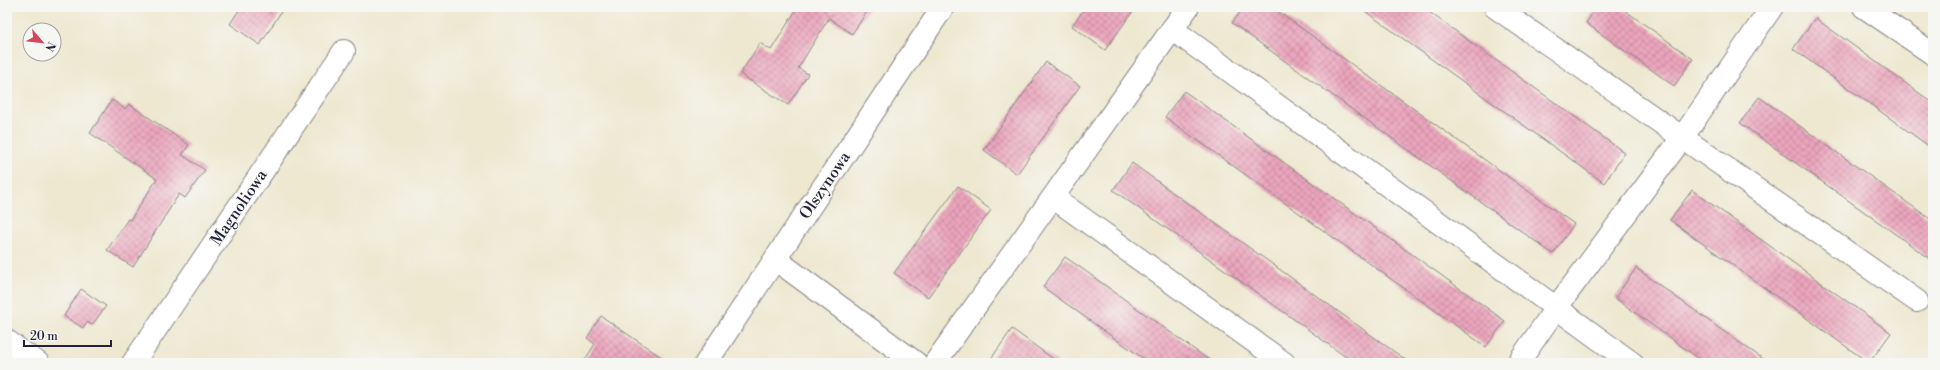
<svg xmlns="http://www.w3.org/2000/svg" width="1940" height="370" font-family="'Libre Bodoni',serif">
	<defs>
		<pattern id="building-cross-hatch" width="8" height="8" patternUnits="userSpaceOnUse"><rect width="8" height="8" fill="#eca6bd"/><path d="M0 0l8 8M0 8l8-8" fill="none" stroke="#bf879b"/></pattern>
	</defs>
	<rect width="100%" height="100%" fill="#f6f6f2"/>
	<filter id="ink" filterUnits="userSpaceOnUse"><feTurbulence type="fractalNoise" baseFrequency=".025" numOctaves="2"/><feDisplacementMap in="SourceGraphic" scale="8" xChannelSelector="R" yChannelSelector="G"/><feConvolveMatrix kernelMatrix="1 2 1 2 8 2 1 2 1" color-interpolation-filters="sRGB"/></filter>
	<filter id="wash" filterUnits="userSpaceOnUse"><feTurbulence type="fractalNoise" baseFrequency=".012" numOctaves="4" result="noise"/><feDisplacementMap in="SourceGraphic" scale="16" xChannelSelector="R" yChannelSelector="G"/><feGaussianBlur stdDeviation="0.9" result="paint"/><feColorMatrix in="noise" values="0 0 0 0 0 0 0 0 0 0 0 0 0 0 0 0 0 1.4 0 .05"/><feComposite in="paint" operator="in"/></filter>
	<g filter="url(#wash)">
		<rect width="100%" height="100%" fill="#eee8d0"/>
		<g id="blocks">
			<g fill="url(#building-cross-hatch)">
				<path d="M241,7H284L260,45L230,24Z"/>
				<path d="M798,7H870L852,34L829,18L798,68L808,74L788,105L740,74L760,43L771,50Z"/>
				<path d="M1086,7H1136L1105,50L1072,26Z"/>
				<path d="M1244,7H1272L1574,224L1553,254L1232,23Z"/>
				<path d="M1359,7H1422L1625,153L1604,183Z"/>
				<path d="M1597,7H1620L1693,59L1674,86L1586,23Z"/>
				<path d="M1815,18L1933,103V149L1793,49Z"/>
				<path d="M1046,62L1080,86L1017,174L984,150Z"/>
				<path d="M1184,91L1505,321L1486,347L1165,117Z"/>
				<path d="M1759,97L1933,221V261L1740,123Z"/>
				<path d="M112,100L125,109L129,104L189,145L182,155L205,170L185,198L179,194L133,267L107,250L128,219L130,220L157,179L90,133Z"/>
				<path d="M1132,163L1194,208L1410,363H1354L1299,323L1113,190Z"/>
				<path d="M958,186L991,210L928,297L894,273Z"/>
				<path d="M1692,190L1891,333L1869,363L1670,220Z"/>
				<path d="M1065,257L1081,268L1213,363H1150L1107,333L1043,287Z"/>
				<path d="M1636,268L1723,331L1769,363H1705L1663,333L1615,298Z"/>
				<path d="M81,289L106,306L92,325L87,322L83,328L64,316Z"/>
				<path d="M601,316L670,363H583L595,344L587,338Z"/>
				<path d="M1012,329L1059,363H988Z"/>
			</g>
		</g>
	</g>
	<g filter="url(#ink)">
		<use href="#blocks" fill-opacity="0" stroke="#888586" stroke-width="1"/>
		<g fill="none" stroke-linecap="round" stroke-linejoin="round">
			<defs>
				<g id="minor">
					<path d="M1495,7L1917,301"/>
					<path d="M1864,7L1933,54"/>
					<path d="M1172,29L1632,363"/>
					<path d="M1054,198L1284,363"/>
					<path d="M775,259L916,363"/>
					<path d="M7,341L38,363"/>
					<path d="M133,363L344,51"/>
					<path d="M706,363L943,7"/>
					<path d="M935,363L1188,7"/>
					<path d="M1518,363L1556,308L1682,138L1772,7"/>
				</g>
			</defs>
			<use href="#minor" stroke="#888586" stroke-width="24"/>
			<use href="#minor" stroke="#fff" stroke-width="22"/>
		</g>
	</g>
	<g text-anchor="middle" stroke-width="3" stroke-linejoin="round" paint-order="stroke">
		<g font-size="16" fill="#22223b" stroke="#f6f6f2">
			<text transform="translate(824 185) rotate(-56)" y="6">Olszynowa</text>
			<text transform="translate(238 207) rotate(-56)" y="6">Magnoliowa</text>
		</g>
	</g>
	<rect width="1940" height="370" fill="none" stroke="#f6f6f2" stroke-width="24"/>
	<g transform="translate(42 42) rotate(118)"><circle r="19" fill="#f6f6f2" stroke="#a1a1a9"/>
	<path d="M0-3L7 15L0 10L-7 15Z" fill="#d1495b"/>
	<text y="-6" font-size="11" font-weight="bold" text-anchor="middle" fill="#22223b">N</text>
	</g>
	<path d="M24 340v6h87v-6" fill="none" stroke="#22223b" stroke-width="2"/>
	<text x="30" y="340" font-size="12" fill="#22223b" stroke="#f6f6f2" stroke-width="3" paint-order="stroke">20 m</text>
</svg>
